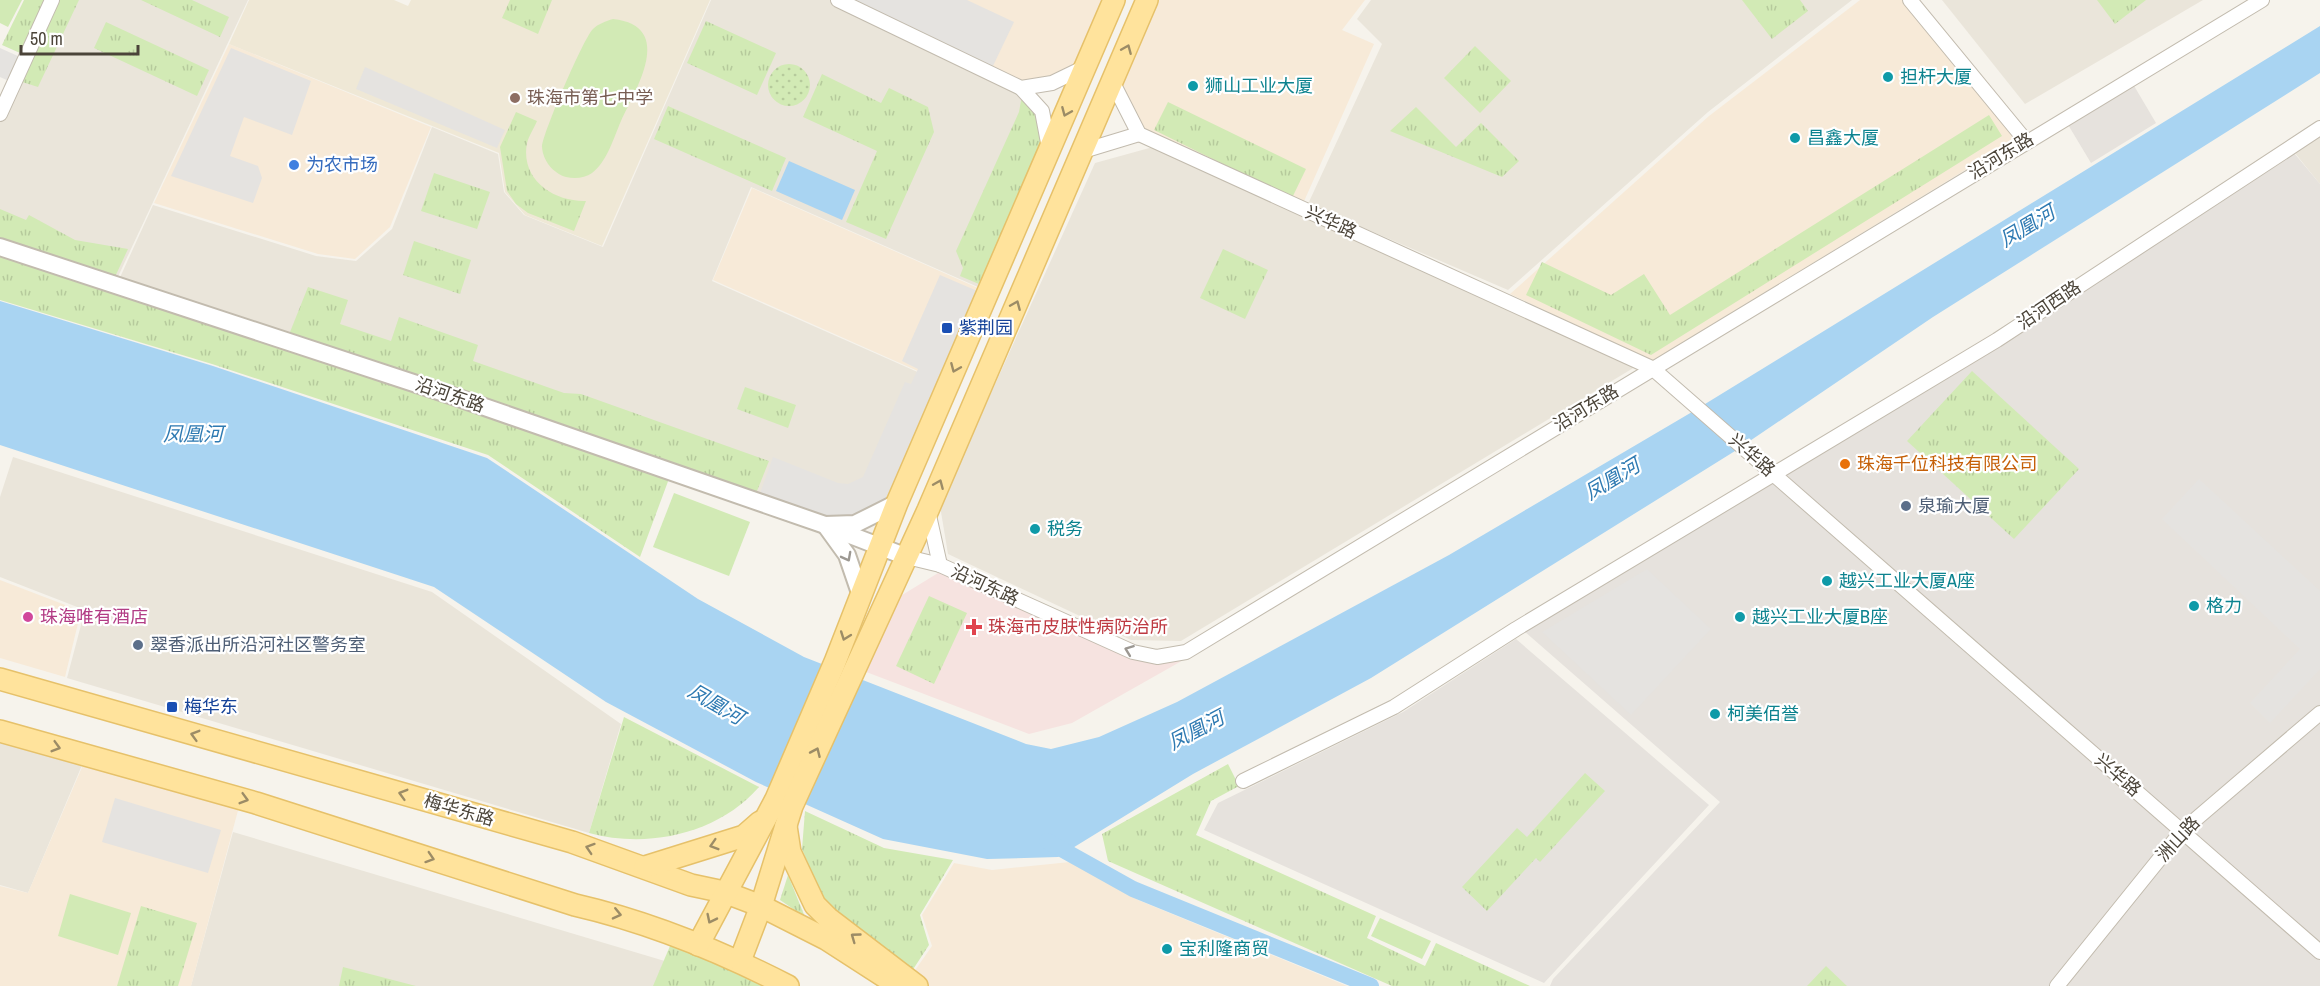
<svg xmlns="http://www.w3.org/2000/svg" width="2320" height="986" font-family="'Archivo Narrow','Noto Sans SC',sans-serif">
	<defs>
		<pattern id="grass-tufts" width="24" height="20" patternUnits="userSpaceOnUse" patternTransform="scale(1.5)"><rect width="24" height="20" fill="#d2eab5"/><path d="M3 7l-1-3M5 7V3M7 7l1-3M15 17l-1-3M17 17v-4M19 17l1-3" fill="none" stroke="#b6ca9c"/></pattern>
		<pattern id="park-dots" width="8" height="8" patternUnits="userSpaceOnUse" patternTransform="scale(1.5)"><rect width="8" height="8" fill="#d2eab5"/><path d="M2 2h.1M6 6h.1" fill="none" stroke="#b6ca9c" stroke-width="1.8" stroke-linecap="round"/></pattern>
	</defs>
	<rect width="100%" height="100%" fill="#f6f3ec"/>
	<g fill="#eae5da">
		<path d="M54,0H248L115,283L0,245V116Z"/>
		<path d="M711,0H835L1020,89L1041,112L987,291L751,187L712,281L947,385L826,523L117,284L153,205L316,256L356,261L392,229L432,127L498,154L504,192L524,215L603,247Z"/>
		<path d="M1371,0H1852L1708,112L1508,290L1308,204L1382,44L1357,19Z"/>
		<path d="M1942,0H2203L2025,104Z"/>
		<path d="M2320,127V184L2290,147Z"/>
		<path d="M1153,147L1635,367L1181,641L1131,640L948,554L940,506L1095,163Z"/>
		<path d="M13,457L432,592L621,724L589,833L67,678L85,610L0,577V497Z"/>
		<path d="M0,736L85,758L28,893L0,885Z"/>
		<path d="M233,832L715,976L710,986H191Z"/>
	</g>
	<g fill="#f7ead8">
		<path d="M854,0H1112L1084,66L1021,86L852,5Z"/>
		<path d="M1147,0H1365L1342,30L1374,44L1301,208L1139,134L1113,83Z"/>
		<path d="M1860,0H1902L2016,139L1652,361L1510,294L1709,116Z"/>
		<path d="M229,44L431,127L390,227L355,259L318,254L154,203Z"/>
		<path d="M752,188L987,292L947,384L713,280Z"/>
		<path d="M0,580L81,611L65,677L0,658Z"/>
		<path d="M86,758L240,803L191,986H0V886L28,893Z"/>
		<path d="M1070,862L1138,900L1347,986H921L911,976L932,946L922,915L954,863L992,870Z"/>
	</g>
	<g fill="#e6e2dd">
		<path d="M2130,79L2156,123L2091,163L2064,118Z"/>
		<path d="M2289,147L2320,184V986H1550L1553,979L1720,802L1524,631L1701,522Z"/>
		<path d="M1516,639L1709,805L1544,983L1204,830L1218,803L1403,712Z"/>
	</g>
	<path fill="#efe8d6" d="M249,0H394L408,6L411,0H710L602,246L525,215L505,192L499,153L229,44Z"/>
	<path fill="#f6e3e0" d="M943,570L1132,657L1194,654L1072,723L1029,734L861,670L894,600Z"/>
	<g fill="url(#grass-tufts)">
		<path d="M24,0H45L20,53L2,45Z"/>
		<path d="M57,0H79L38,87L19,81Z"/>
		<path d="M141,0H192L229,17L220,37Z"/>
		<path d="M510,0H552L538,34L502,18Z"/>
		<path d="M1742,0H1800L1808,11L1772,39Z"/>
		<path d="M2097,0H2146L2115,24Z"/>
		<path d="M706,21L776,53L757,95L687,63Z"/>
		<path d="M106,22L209,70L197,96L94,48Z"/>
		<path d="M1475,46L1511,81L1480,113L1444,78Z"/>
		<path d="M822,74L881,103L889,88L928,107L934,132L886,239L846,222L877,151L803,117Z"/>
		<path d="M1022,95L1038,113L1045,150L986,287L960,276L963,268L956,251L1019,112Z"/>
		<path d="M1168,102L1306,169L1292,198L1154,130Z"/>
		<path d="M668,106L786,158L772,191L654,139Z"/>
		<path d="M1416,107L1456,147L1481,123L1519,161L1502,177L1390,131Z"/>
		<path d="M516,112L537,121C534,128 529,136 527,143C520,180 554,202 586,201L574,231L528,213L516,204L507,191L500,147Z"/>
		<path d="M1989,115L2002,136L1651,355L1526,295L1542,262L1611,295L1644,274L1670,315Z"/>
		<path d="M434,173L490,192L477,229L421,211Z"/>
		<path d="M0,209L26,220L29,215L75,240L128,249L114,279L0,243Z"/>
		<path d="M414,241L471,260L460,294L403,275Z"/>
		<path d="M0,249L670,476L640,557L488,455L212,364L0,300Z"/>
		<path d="M1223,249L1268,270L1245,319L1200,298Z"/>
		<path d="M308,287L348,300L340,324L391,341L399,317L478,345L473,361L564,393L581,394L769,461L755,496L288,337Z"/>
		<path d="M1972,371L2079,469L2014,539L1907,441Z"/>
		<path d="M745,387L796,405L788,428L737,409Z"/>
		<path d="M929,596L967,613L934,684L896,666Z"/>
		<path d="M624,717L759,787C718,834 648,849 589,833Z"/>
		<path d="M1228,764L1239,786L1211,801L1196,835L1376,916L1367,938L1425,966L1436,943L1530,986H1392L1108,861L1102,834Z"/>
		<path d="M1585,773L1605,791L1540,862L1536,858L1487,911L1462,887L1517,828L1527,837Z"/>
		<path d="M805,811L884,848L953,860L920,915L929,945L912,971L842,920L820,893L802,849Z"/>
		<path d="M788,875L805,917L780,900Z"/>
		<path d="M141,906L197,923L178,986H117Z"/>
		<path d="M670,946L738,968L768,986H653Z"/>
		<path d="M1826,966L1847,986H1807Z"/>
		<path d="M343,967L416,986H339Z"/>
	</g>
	<circle fill="url(#park-dots)" cx="789" cy="85" r="21"/>
	<g fill="#d2eab5">
		<path d="M0,0H22L8,27L0,23Z"/>
		<path d="M613,19C676,26 636,89 621,121C614,137 607,162 592,173C585,178 575,179 566,177C553,173 543,161 542,147C542,135 584,37 593,29C598,24 606,21 613,19Z"/>
		<path d="M674,493L750,522L729,576L653,547Z"/>
		<path d="M70,894L131,913L118,955L58,936Z"/>
		<path d="M1380,918L1431,941L1422,959L1371,936Z"/>
	</g>
	<g fill="#e5e3e0">
		<path d="M857,0H967L1014,22L992,68L855,4Z"/>
		<path d="M0,48L20,57L9,81L0,77Z"/>
		<path d="M231,48L311,81L292,135L244,117L230,156L258,166L262,178L253,203L171,176Z"/>
		<path d="M365,67L505,130L497,148L356,89Z"/>
		<path d="M940,275L982,293L892,499L854,521L826,522L758,499L773,457L838,483L848,484L863,477L905,382L911,384L918,369L902,361Z"/>
		<path d="M2199,479L2320,591V669L2270,723L2250,703L2300,649L2162,519Z"/>
		<path d="M1647,569L1711,629L1631,715L1542,632Z"/>
		<path d="M115,798L221,830L208,873L102,842Z"/>
	</g>
	<g fill="#a9d4f2">
		<path d="M2320,26V73L1933,317L1735,451L1371,678L1193,774L1058,857L987,859L883,839L756,782L606,702L434,587L0,445V301L213,366L487,458L698,599L804,657L1026,744L1051,749L1099,737L1177,702L1449,555L1692,412Z"/>
		<path d="M789,161L855,190L842,220L776,191Z"/>
	</g>
	<g fill="none" stroke-linecap="round" stroke-linejoin="round">
		<path stroke="#a9d4f2" stroke-width="16" d="M1047,841L1133,889L1371,986"/>
		<defs>
			<g id="minor">
				<path d="M838,0L1021,88L1052,83L1085,67"/>
				<path d="M1910,0L2026,141"/>
				<path d="M1113,83L1139,134L1652,368L2320,952"/>
				<path d="M1021,88L1042,111L1049,148"/>
				<path d="M0,114L52,0"/>
				<path d="M1083,151L1139,134"/>
				<path d="M928,511L940,565L1133,652L1157,657L1186,652L2262,0"/>
				<path d="M907,557L940,565"/>
				<path d="M1243,781L1394,707L1516,629L1997,340L2320,128"/>
				<path d="M2057,986L2182,831L2320,713"/>
			</g>
			<g id="tertiary">
				<path d="M0,247L450,395L825,525L855,524L897,503"/>
				<path d="M826,526L847,555L860,593"/>
				<path d="M832,528L907,557"/>
			</g>
			<g id="primary">
				<path d="M0,679L572,842L691,885L724,892L761,906L826,939L899,986"/>
				<path d="M0,731L256,803L575,905C649,922 720,951 788,986"/>
				<path d="M786,826L790,852L815,905L828,918L917,986"/>
				<path d="M645,867L744,836L760,822"/>
				<path d="M698,945L776,799L835,662L897,503L1114,0"/>
				<path d="M740,961L761,906L792,806L928,510L1147,0"/>
			</g>
		</defs>
		<use href="#minor" stroke="#c2bbae" stroke-width="16"/>
		<use href="#tertiary" stroke="#c2bbae" stroke-width="20"/>
		<use href="#primary" stroke="#e6c16a" stroke-width="24"/>
		<use href="#minor" stroke="#fff" stroke-width="14"/>
		<use href="#tertiary" stroke="#fff" stroke-width="16"/>
		<use href="#primary" stroke="#ffe39c" stroke-width="21"/>
	</g>
	<defs><path id="oneway-chevron" d="M-2-3.5L2.5 0L-2 3.5" fill="none" stroke-width="1.6" stroke-linecap="round" stroke-linejoin="round" transform="scale(1.5)"/></defs>
	<g stroke="#9c8c66">
		<use href="#oneway-chevron" transform="translate(1127 49) rotate(-67)"/>
		<use href="#oneway-chevron" transform="translate(1066 112) rotate(113)"/>
		<use href="#oneway-chevron" transform="translate(1016 305) rotate(-67)"/>
		<use href="#oneway-chevron" transform="translate(955 368) rotate(113)"/>
		<use href="#oneway-chevron" transform="translate(939 484) rotate(-67)"/>
		<use href="#oneway-chevron" transform="translate(845 636) rotate(110)"/>
		<use href="#oneway-chevron" transform="translate(195 735) rotate(-164)"/>
		<use href="#oneway-chevron" transform="translate(56 747) rotate(16)"/>
		<use href="#oneway-chevron" transform="translate(816 752) rotate(-66)"/>
		<use href="#oneway-chevron" transform="translate(403 794) rotate(-164)"/>
		<use href="#oneway-chevron" transform="translate(244 799) rotate(16)"/>
		<use href="#oneway-chevron" transform="translate(714 845) rotate(163)"/>
		<use href="#oneway-chevron" transform="translate(590 848) rotate(-162)"/>
		<use href="#oneway-chevron" transform="translate(430 858) rotate(18)"/>
		<use href="#oneway-chevron" transform="translate(617 914) rotate(13)"/>
		<use href="#oneway-chevron" transform="translate(711 919) rotate(116)"/>
		<use href="#oneway-chevron" transform="translate(855 937) rotate(-144)"/>
	</g>
	<g stroke="#9c9892">
		<use href="#oneway-chevron" transform="translate(847 557) rotate(62)"/>
		<use href="#oneway-chevron" transform="translate(1129 650) rotate(-159)"/>
	</g>
	<g fill="#0f9aa8" stroke="#fff" stroke-width="2">
		<circle cx="1888" cy="77" r="6"/>
		<circle cx="1193" cy="86" r="6"/>
		<circle cx="1795" cy="138" r="6"/>
		<circle cx="1035" cy="529" r="6"/>
		<circle cx="1827" cy="581" r="6"/>
		<circle cx="2194" cy="606" r="6"/>
		<circle cx="1740" cy="617" r="6"/>
		<circle cx="1715" cy="714" r="6"/>
		<circle cx="1167" cy="949" r="6"/>
	</g>
	<circle fill="#8d6e63" stroke="#fff" stroke-width="2" cx="515" cy="98" r="6"/>
	<circle fill="#3f7fe0" stroke="#fff" stroke-width="2" cx="294" cy="165" r="6"/>
	<g fill="#1a4fb4" stroke="#fff" stroke-width="2">
		<rect x="941" y="322" width="12" height="12" rx="3"/>
		<rect x="166" y="701" width="12" height="12" rx="3"/>
	</g>
	<circle fill="#e8710a" stroke="#fff" stroke-width="2" cx="1845" cy="464" r="6"/>
	<g fill="#5c6f8a" stroke="#fff" stroke-width="2">
		<circle cx="1906" cy="506" r="6"/>
		<circle cx="138" cy="645" r="6"/>
	</g>
	<circle fill="#d1479c" stroke="#fff" stroke-width="2" cx="28" cy="617" r="6"/>
	<path fill="#e0444e" stroke="#fff" stroke-width="2" d="M971 618h6v6h6v6h-6v6h-6v-6h-6v-6h6z"/>
	<g text-anchor="middle" stroke-width="4.5" stroke-linejoin="round" paint-order="stroke">
		<g font-size="18" fill="#0d838f" stroke="#fff" text-anchor="start">
			<text x="1900" y="83">担杆大厦</text>
			<text x="1205" y="92">狮山工业大厦</text>
			<text x="1807" y="144">昌鑫大厦</text>
			<text x="1047" y="535">税务</text>
			<text x="1839" y="587">越兴工业大厦A座</text>
			<text x="2206" y="612">格力</text>
			<text x="1752" y="623">越兴工业大厦B座</text>
			<text x="1727" y="720">柯美佰誉</text>
			<text x="1179" y="955">宝利隆商贸</text>
		</g>
		<g font-size="18" fill="#785e54" stroke="#fff" text-anchor="start">
			<text x="527" y="104">珠海市第七中学</text>
		</g>
		<g font-size="18" fill="#4b4439" stroke="#fff">
			<text transform="translate(2001 156) rotate(-31)" y="6">沿河东路</text>
			<text transform="translate(1331 222) rotate(24)" y="6">兴华路</text>
			<text transform="translate(2049 305) rotate(-34)" y="6">沿河西路</text>
			<text transform="translate(450 395) rotate(19)" y="6">沿河东路</text>
			<text transform="translate(1586 408) rotate(-31)" y="6">沿河东路</text>
			<text transform="translate(1752 455) rotate(41)" y="6">兴华路</text>
			<text transform="translate(985 585) rotate(25)" y="6">沿河东路</text>
			<text transform="translate(2118 775) rotate(41)" y="6">兴华路</text>
			<text transform="translate(459 810) rotate(16)" y="6">梅华东路</text>
			<text transform="translate(2178 839) rotate(-47)" y="6">洲山路</text>
		</g>
		<g font-size="18" fill="#366cbe" stroke="#fff" text-anchor="start">
			<text x="306" y="171">为农市场</text>
		</g>
		<g font-size="18" fill="#164399" stroke="#fff" text-anchor="start">
			<text x="959" y="334">紫荆园</text>
			<text x="184" y="713">梅华东</text>
		</g>
		<g font-size="18" fill="#c56008" stroke="#fff" text-anchor="start">
			<text x="1857" y="470">珠海千位科技有限公司</text>
		</g>
		<g font-size="18" fill="#4e5e75" stroke="#fff" text-anchor="start">
			<text x="1918" y="512">泉瑜大厦</text>
			<text x="150" y="651">翠香派出所沿河社区警务室</text>
		</g>
		<g font-size="18" fill="#b23c85" stroke="#fff" text-anchor="start">
			<text x="40" y="623">珠海唯有酒店</text>
		</g>
		<g font-size="18" fill="#be3a42" stroke="#fff" text-anchor="start">
			<text x="988" y="633">珠海市皮肤性病防治所</text>
		</g>
		<g font-size="20" font-style="italic" fill="#2e7ab2" stroke="#fff">
			<text transform="translate(2027 226) rotate(-31)" y="7">凤凰河</text>
			<text x="193" y="441">凤凰河</text>
			<text transform="translate(1612 479) rotate(-31)" y="7">凤凰河</text>
			<text transform="translate(716 704) rotate(30)" y="7">凤凰河</text>
			<text transform="translate(1196 730) rotate(-28)" y="7">凤凰河</text>
		</g>
	</g>
	<path d="M21 45v9h117v-9" fill="none" stroke="#4b4439" stroke-width="3"/>
	<text x="30" y="45" font-size="18" fill="#4b4439" stroke="#ffffff" stroke-width="4.5" paint-order="stroke">50 m</text>
</svg>
